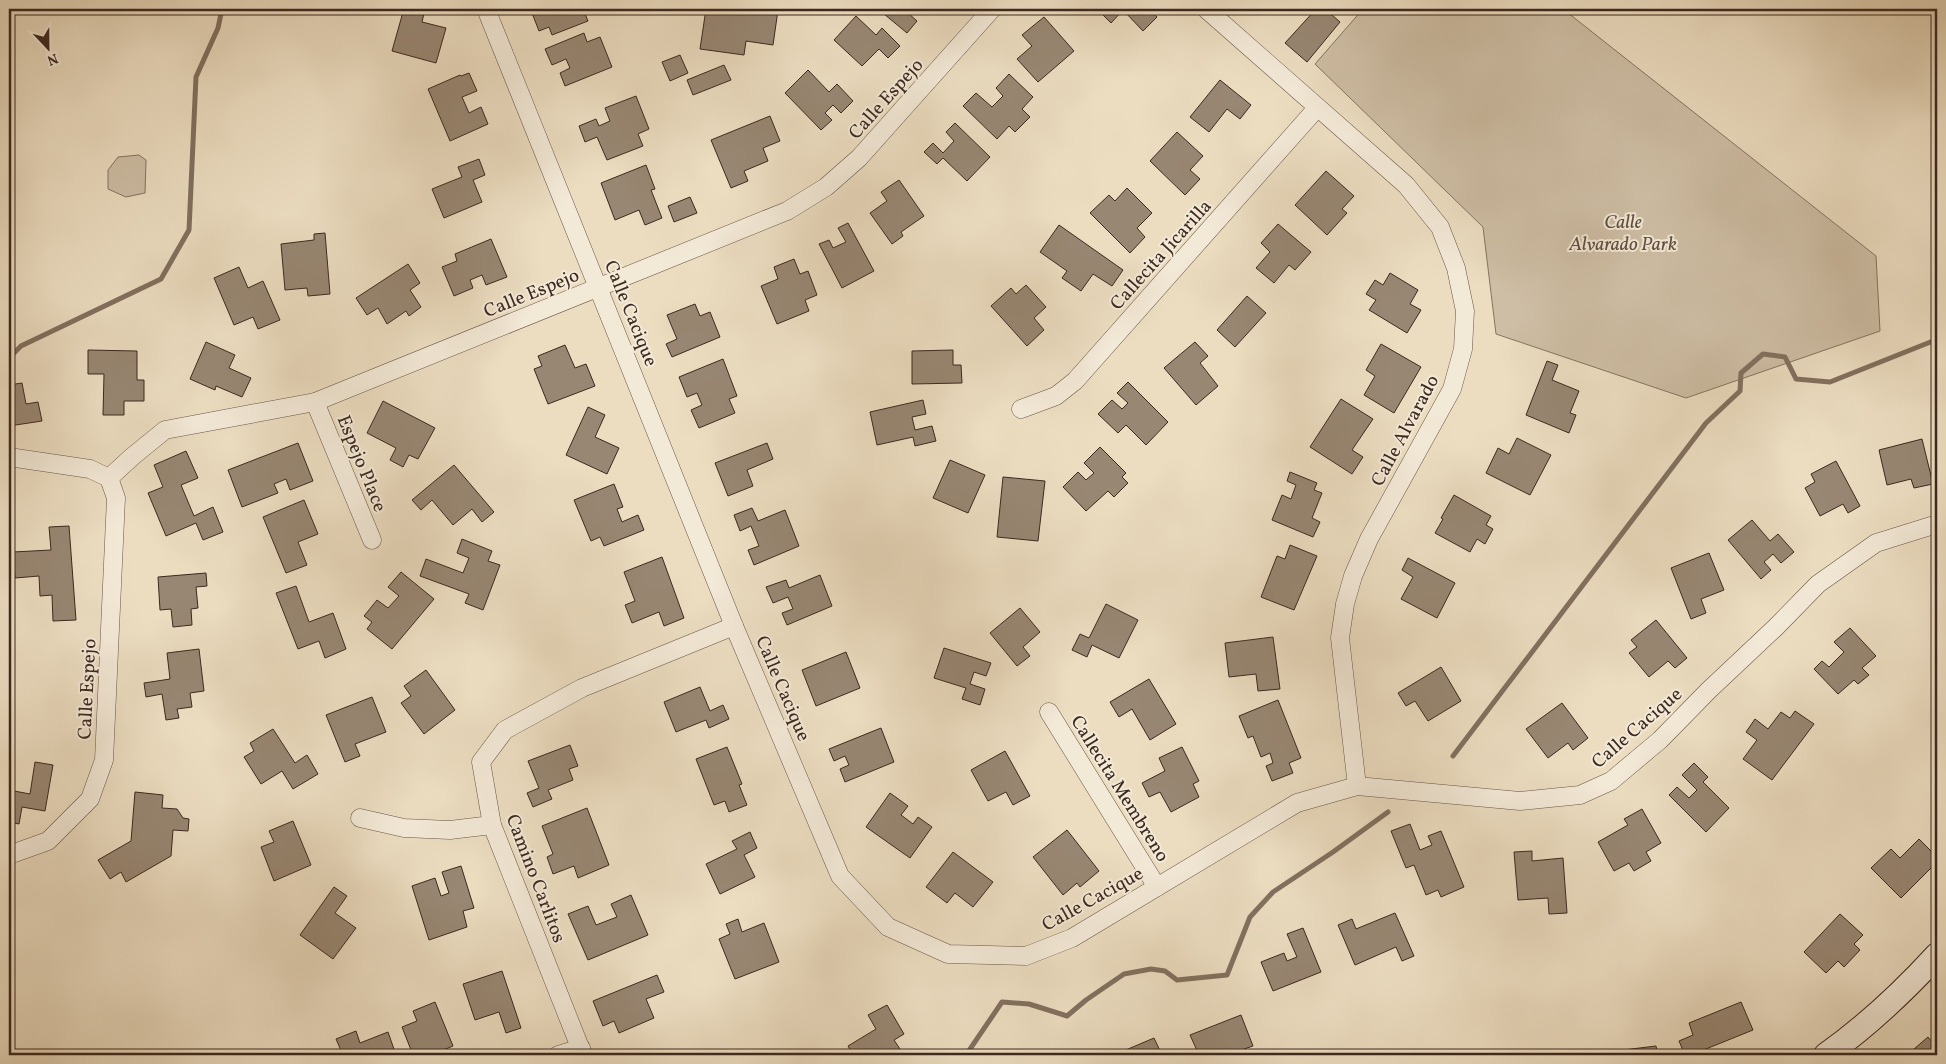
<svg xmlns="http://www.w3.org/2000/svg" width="1946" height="1064" font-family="Vollkorn,serif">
	<rect width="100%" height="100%" fill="#ecddc1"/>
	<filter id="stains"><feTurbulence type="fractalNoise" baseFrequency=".004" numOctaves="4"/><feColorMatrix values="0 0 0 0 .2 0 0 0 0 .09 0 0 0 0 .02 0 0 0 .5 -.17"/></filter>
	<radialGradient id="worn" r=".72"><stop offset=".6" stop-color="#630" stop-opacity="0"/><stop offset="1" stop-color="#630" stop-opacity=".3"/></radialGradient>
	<g fill="#cebea5" stroke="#857462">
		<path d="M1363,9H1563L1876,256L1880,331L1686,398L1496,334L1483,227L1315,64Z"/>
		<path d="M139,155L146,160L145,193L126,197L108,189V170L118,157Z"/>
	</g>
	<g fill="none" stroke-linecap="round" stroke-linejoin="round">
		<g stroke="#82705f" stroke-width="5">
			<path d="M9,358L21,346L161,279L189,230L196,77L218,28L222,9"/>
			<path d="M1453,756L1706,423L1740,391L1741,373L1763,354L1785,357L1796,379L1830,382L1933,341L1937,342"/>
			<path d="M966,1055L1002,1002L1029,1004L1067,1016L1086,1000L1124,974L1151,969L1165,971L1177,980L1227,975L1250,917L1273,892L1333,852L1388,812"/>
		</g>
	</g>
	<g fill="#988773" stroke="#3c291f">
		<path d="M414,9H425L422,22L446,28L436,63L392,51L403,12L412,15Z"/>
		<path d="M542,9H583L588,21L552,35L549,27L539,31L532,13Z"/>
		<path d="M706,9H766L778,10L773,45L746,41L744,55L700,49Z"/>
		<path d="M878,9H912L908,13L917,21L907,33Z"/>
		<path d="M1097,9H1150L1157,17L1143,31L1123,10L1111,23Z"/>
		<path d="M1316,9H1325L1340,22L1307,62L1285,43Z"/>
		<path d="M856,16L876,35L882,28L900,46L888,58L879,49L862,66L834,40Z"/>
		<path d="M1044,17L1074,51L1038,82L1017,59L1032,46L1022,35Z"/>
		<path d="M584,33L587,42L600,37L612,67L565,86L560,73L570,68L566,59L552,65L545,49Z"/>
		<path d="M680,55L688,73L670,81L662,62Z"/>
		<path d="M724,65L731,80L693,95L687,80Z"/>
		<path d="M808,70L829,92L837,84L853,101L841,113L833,105L825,113L832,120L821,130L785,93Z"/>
		<path d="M469,73L477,91L462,97L469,113L481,107L488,124L450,141L428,89L460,75L461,76Z"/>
		<path d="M1009,74L1033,97L1022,109L1030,117L1015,132L1009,126L997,139L963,106L976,93L992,107L1003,96L996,88Z"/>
		<path d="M1220,80L1251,105L1240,119L1227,109L1209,132L1190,117Z"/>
		<path d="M636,96L649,129L638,134L643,146L607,160L597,137L585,142L579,126L596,119L599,126L610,121L605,108Z"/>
		<path d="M770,116L780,141L763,148L768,161L744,171L748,181L731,188L711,140Z"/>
		<path d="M955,123L990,157L967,181L943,158L937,164L924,152L933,143L943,153L954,141L946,132Z"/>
		<path d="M1177,132L1203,156L1190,170L1200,179L1185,195L1150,161Z"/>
		<path d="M479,159L485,175L473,180L482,202L444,218L432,189L462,177L458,167Z"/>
		<path d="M646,165L655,189L651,190L662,218L645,225L639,210L615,220L601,183Z"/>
		<path d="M1326,171L1354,196L1342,209L1347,213L1327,235L1295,205Z"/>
		<path d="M899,180L924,216L901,232L903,236L892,244L870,213L887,201L881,192Z"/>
		<path d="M1127,188L1152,213L1137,228L1145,237L1130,253L1090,213L1109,195L1115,201Z"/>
		<path d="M690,197L697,213L674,222L668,206Z"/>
		<path d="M848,223L874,271L842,288L819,244L829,240L833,248L846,242L838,228Z"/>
		<path d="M1278,224L1311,252L1295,270L1289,265L1274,283L1256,268L1270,252L1261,243Z"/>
		<path d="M1059,225L1123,270L1112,286L1093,274L1081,291L1062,278L1067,271L1040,252Z"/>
		<path d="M325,233L330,294L308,296L307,288L285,290L281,244L314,240V234Z"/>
		<path d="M491,239L507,277L486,285L482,275L470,280L473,288L454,296L442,267L457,261L455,254Z"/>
		<path d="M794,259L800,274L808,271L817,295L805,300L809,311L777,324L761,286L778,279L774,267Z"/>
		<path d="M408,264L420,283L410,290L421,307L409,316L406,311L387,324L378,308L367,315L356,298Z"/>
		<path d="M239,267L248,288L263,281L280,320L258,329L253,317L234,325L214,278Z"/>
		<path d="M1390,273L1418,290L1410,304L1421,310L1407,333L1369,310L1376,300L1366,294L1375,280L1383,285Z"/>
		<path d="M1026,285L1046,307L1034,318L1044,330L1027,346L991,306L1011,288L1016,294Z"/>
		<path d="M1247,296L1266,313L1235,347L1217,330Z"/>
		<path d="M695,304L700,316L710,312L720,337L672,357L666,344L677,339L667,315Z"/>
		<path d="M206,342L235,355L229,368L251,378L242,397L216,386L215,390L190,379Z"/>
		<path d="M1195,342L1208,356L1200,363L1218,386L1196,405L1164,368Z"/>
		<path d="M1381,344L1421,367L1394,413L1364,395L1375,376L1366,370Z"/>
		<path d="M565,345L575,368L586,364L595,386L548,404L534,369L542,366L538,356Z"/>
		<path d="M88,350L137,351V380H144V401H124V415H103L104,374H88Z"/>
		<path d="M953,350V365H961L962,383L912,384V351Z"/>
		<path d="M723,359L737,396L729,399L735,413L699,428L691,410L702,405L697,393L687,397L679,377Z"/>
		<path d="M1547,361L1558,365L1552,380L1579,391L1570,413L1576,415L1569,433L1526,415Z"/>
		<path d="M1128,382L1168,422L1146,445L1126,425L1118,433L1098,414L1112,400L1122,409L1128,403L1117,393Z"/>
		<path d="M22,383L26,404L38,402L42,421L9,426V385Z"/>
		<path d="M1341,399L1373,419L1352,450L1363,457L1352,474L1310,447Z"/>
		<path d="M923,400L926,414L912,417L915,430L932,426L936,441L915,446L913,437L877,445L870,412Z"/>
		<path d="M383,401L435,428L418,459L409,455L403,467L390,460L396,448L367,433Z"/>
		<path d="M588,407L605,415L595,437L619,448L607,474L566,455Z"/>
		<path d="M1517,438L1551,455L1530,495L1486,473L1498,448L1509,454Z"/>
		<path d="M1922,439L1933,484L1914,488L1911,479L1887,485L1879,450Z"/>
		<path d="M298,443L313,481L290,490L286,479L274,484L278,493L242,507L228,470Z"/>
		<path d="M767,443L773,459L747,470L753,486L728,496L715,463Z"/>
		<path d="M1100,447L1126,473L1122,477L1128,483L1114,497L1108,491L1086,511L1063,487L1078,472L1086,480L1094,473L1084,463Z"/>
		<path d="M186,451L198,478L181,485L194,516L213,507L223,532L203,540L196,523L166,536L148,493L163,487L154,465Z"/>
		<path d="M950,460L985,475L968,513L933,498Z"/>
		<path d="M1836,461L1860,506L1848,513L1843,504L1820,516L1805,488L1815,482L1811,474Z"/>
		<path d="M454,465L494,512L482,522L472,509L453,525L432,500L421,510L412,500Z"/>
		<path d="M1290,472L1317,483L1314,490L1322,493L1312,518L1320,522L1313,537L1272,520L1282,495L1291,499L1296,485L1287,481Z"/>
		<path d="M1003,477L1045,481L1038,541L997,537Z"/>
		<path d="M614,484L623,507L617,509L622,522L638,515L644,530L604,546L600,537L591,541L574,500Z"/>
		<path d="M1454,495L1491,516L1486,525L1493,529L1485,544L1477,539L1470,552L1435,533L1443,519L1441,518Z"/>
		<path d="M304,500L318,534L298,542L307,565L286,573L263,517Z"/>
		<path d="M752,508L758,521L785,510L799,546L754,565L748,550L759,546L751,526L740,531L734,515Z"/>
		<path d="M1752,520L1770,541L1778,534L1794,552L1781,563L1773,554L1764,562L1771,570L1761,579L1728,540Z"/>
		<path d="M69,526L76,620L53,621L52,595L40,596L39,576L15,578L13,552L51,550L49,527Z"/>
		<path d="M462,539L492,551L488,561L500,565L483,610L465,603L469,594L420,576L426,559L463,573L469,558L457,553Z"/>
		<path d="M1290,545L1317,556L1294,610L1261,597L1277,556L1285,559Z"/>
		<path d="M1709,553L1724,590L1701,599L1706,613L1691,619L1671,568Z"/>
		<path d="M662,557L684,618L664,626L659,612L632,623L625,605L635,601L624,572Z"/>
		<path d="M1408,558L1455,583L1437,618L1401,599L1413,577L1402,570Z"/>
		<path d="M401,572L434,599L392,649L367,629L372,622L364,616L377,600L388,608L399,596L388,587Z"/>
		<path d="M206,573L207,586L196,587L198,608L191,609L192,625L173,627L171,609L160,610L158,577Z"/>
		<path d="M820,575L832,606L787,625L782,613L793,609L788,597L773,603L766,587L786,580L789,588Z"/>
		<path d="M296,586L309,622L333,613L346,649L325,658L319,641L298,649L276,593Z"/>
		<path d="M1106,604L1138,620L1119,658L1092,645L1087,657L1072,650L1080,634L1089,638Z"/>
		<path d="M1020,608L1040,632L1023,647L1030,656L1017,666L990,633Z"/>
		<path d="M1656,620L1687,658L1675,668L1668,661L1649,677L1629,653L1637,647L1631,640Z"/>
		<path d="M1850,628L1876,656L1862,668L1869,675L1858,684L1854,680L1838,694L1814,669L1822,661L1829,667L1844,652L1834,642Z"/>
		<path d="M1273,637L1280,689L1258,691L1256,674L1229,677L1225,643Z"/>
		<path d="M944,648L991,663L986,676L974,672L970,684L985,689L980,705L962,699L966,688L934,678Z"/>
		<path d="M199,649L204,691L190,693L192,707L177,709L179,718L166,720L162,694L146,697L144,683L170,679L167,653Z"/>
		<path d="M846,652L860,688L816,706L802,670Z"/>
		<path d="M1441,667L1461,701L1428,721L1415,701L1406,706L1398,693Z"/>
		<path d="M426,670L455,710L424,734L401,703L411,696L404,686Z"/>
		<path d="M1149,679L1176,724L1150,740L1132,709L1119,717L1110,702Z"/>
		<path d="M700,687L710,711L723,705L729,719L709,728L706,720L676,732L664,702Z"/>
		<path d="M372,697L386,732L355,744L360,756L345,762L326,715Z"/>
		<path d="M1278,700L1301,758L1289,763L1293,773L1272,781L1266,766L1273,763L1270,753L1261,757L1253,736L1248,738L1239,716Z"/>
		<path d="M1562,703L1588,738L1573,750L1568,743L1548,758L1526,729Z"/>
		<path d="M1795,711L1814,724L1772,780L1743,759L1757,740L1746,732L1755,719L1768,729L1781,712L1790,718Z"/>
		<path d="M881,728L894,762L845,782L840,769L849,765L845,756L834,761L829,749Z"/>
		<path d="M273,729L295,763L307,755L318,774L293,789L282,771L261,784L244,757L254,751L250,743Z"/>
		<path d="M570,745L578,766L569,769L573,780L548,790L552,799L533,807L527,793L539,788L528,761Z"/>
		<path d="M727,747L742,784L739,785L747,805L729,812L725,801L714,805L696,759Z"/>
		<path d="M1182,747L1199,781L1193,784L1199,797L1171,812L1160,792L1149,797L1142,783L1165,771L1159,758Z"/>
		<path d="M1005,751L1030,796L1013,805L1006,792L988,801L971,770Z"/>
		<path d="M35,762L53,765L45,811L22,807L19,824L9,822V790L30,794Z"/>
		<path d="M1694,763L1708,777L1703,782L1729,808L1706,832L1669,795L1677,787L1689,798L1697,790L1682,775Z"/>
		<path d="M135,792L163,795L162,808L177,809L183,818L189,819L188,831L173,830L171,856L126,882L121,872L110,879L98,860L131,841Z"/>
		<path d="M890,793L908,806L901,815L913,824L918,817L932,827L910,858L866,827Z"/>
		<path d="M587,808L609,865L578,878L574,866L553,874L547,857L553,854L542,826Z"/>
		<path d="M1642,809L1661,843L1646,852L1651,861L1634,871L1629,863L1614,871L1598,842L1628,825L1624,819Z"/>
		<path d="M293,821L311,865L274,881L261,847L274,842L269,831Z"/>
		<path d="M1410,824L1420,850L1432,845L1428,836L1441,831L1464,887L1441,897L1438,890L1426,895L1414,865L1406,868L1391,831Z"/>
		<path d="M1067,830L1099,871L1080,887L1077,883L1063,895L1033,857Z"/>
		<path d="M750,832L757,848L744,855L755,877L720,894L706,864L737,849L732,841Z"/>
		<path d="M1919,839L1937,857V862L1901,898L1871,868L1891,849L1900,858Z"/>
		<path d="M1532,851V861L1563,858L1567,913L1549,914L1548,898L1518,900L1514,852Z"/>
		<path d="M953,852L993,882L973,907L955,893L947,903L926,887Z"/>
		<path d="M461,866L474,908L463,911L467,927L429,940L412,886L435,878L441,896L449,893L442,872Z"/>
		<path d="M334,887L347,896L335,913L356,928L333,959L300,935Z"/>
		<path d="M631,895L648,935L588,960L568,914L588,906L596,925L617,917L611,904Z"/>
		<path d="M1395,913L1414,956L1402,961L1396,947L1355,965L1338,925L1352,919L1356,929Z"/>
		<path d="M1840,914L1863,935L1854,944L1860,950L1844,967L1838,961L1826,973L1804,952Z"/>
		<path d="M738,919L742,932L764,923L779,962L735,979L719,939L730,934L726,924Z"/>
		<path d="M1303,928L1321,972L1273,991L1261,962L1284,953L1287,961L1297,957L1287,934Z"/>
		<path d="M502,971L521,1028L506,1033L499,1012L475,1020L463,984Z"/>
		<path d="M657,975L664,992L646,999L654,1018L619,1033L614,1021L603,1026L593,1001Z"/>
		<path d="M435,1002L453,1046L431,1055H413L402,1027L417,1021L413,1011Z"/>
		<path d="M1741,1002L1753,1030L1691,1055H1685L1679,1041L1693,1035L1689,1023Z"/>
		<path d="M887,1005L904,1034L894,1040L902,1052L897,1055H853L848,1046L876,1029L868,1015Z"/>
		<path d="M1241,1015L1253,1046L1244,1049L1247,1055H1226L1225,1053L1220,1055H1199L1190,1035Z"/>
		<path d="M356,1031L360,1043L388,1032L396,1055H343L336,1039Z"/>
		<path d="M1928,1037L1937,1048V1055H1907Z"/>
		<path d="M1154,1038L1162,1055H1114Z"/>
		<path d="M1656,1046L1658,1055H1590V1054Z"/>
	</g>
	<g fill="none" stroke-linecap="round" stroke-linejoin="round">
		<defs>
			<g id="street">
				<path d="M486,9L734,626L840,876L888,927L948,954L1026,956L1072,938L1297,803L1357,786L1520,801L1580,795L1611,781L1660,740L1709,690L1776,627L1818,584L1876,543L1937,524"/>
				<path d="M1206,9L1406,185L1440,227L1456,268L1465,311L1463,349L1452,389L1369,539L1353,576L1345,604L1340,638L1357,786"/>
				<path d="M315,402L372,540"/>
				<path d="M1021,409L1056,396L1075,381L1317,108"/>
				<path d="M9,457L90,469L109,478L116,498L104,760L90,799L48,841L9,855"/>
				<path d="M109,478L133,456L165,430L315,402L787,211L826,187L859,158L992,9"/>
				<path d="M1049,712L1157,887"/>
				<path d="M360,818L404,828L450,830L492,825"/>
				<path d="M558,1055L581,1048"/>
				<path d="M583,1055L492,825L481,762L505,730L582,688L734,626"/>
			</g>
			<path id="secondary" d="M1826,1055C1867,1026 1903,992 1937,955"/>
		</defs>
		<use href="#street" stroke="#685648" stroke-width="19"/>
		<use href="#secondary" stroke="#3c291f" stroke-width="26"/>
		<use href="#street" stroke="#f3e9d7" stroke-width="18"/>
		<use href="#secondary" stroke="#f3e9d7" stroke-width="24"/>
	</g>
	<g text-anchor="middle" stroke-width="4" stroke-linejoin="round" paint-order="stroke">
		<g font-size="19" fill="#3c291f" stroke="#f3e9d7">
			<text transform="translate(885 98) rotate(-48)" y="7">Calle Espejo</text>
			<text transform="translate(1160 254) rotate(-48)" y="7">Callecita Jicarilla</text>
			<text transform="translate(531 292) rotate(-22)" y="7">Calle Espejo</text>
			<text transform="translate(632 313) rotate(68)" y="7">Calle Cacique</text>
			<text transform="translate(1404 430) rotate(-62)" y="7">Calle Alvarado</text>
			<text transform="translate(363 463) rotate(68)" y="7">Espejo Place</text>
			<text transform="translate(784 688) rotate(67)" y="7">Calle Cacique</text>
			<text transform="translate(86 689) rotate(-87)" y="7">Calle Espejo</text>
			<text transform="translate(1636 727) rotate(-41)" y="7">Calle Cacique</text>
			<text transform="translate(1121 788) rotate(58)" y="7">Callecita Membreno</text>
			<text transform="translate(537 878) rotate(69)" y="7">Camino Carlitos</text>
			<text transform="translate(1092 898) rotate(-29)" y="7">Calle Cacique</text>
		</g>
		<g font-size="19" font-style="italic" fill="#604e40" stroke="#f3e9d7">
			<text x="1623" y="228">Calle<tspan x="1623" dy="22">Alvarado Park</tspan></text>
		</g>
	</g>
	<rect width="1946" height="1064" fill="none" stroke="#ecddc1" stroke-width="30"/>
	<rect x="10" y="10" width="1926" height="1044" fill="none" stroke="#3c291f" stroke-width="2.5"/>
	<rect x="15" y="15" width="1916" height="1034" fill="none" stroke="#3c291f"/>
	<g transform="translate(48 48) rotate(158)" stroke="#f3e9d7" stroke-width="4" paint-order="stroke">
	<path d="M0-4L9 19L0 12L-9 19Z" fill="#3c291f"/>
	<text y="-8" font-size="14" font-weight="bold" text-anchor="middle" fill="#3c291f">N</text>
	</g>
	<rect width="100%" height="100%" filter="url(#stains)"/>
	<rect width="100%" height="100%" fill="url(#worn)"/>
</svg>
